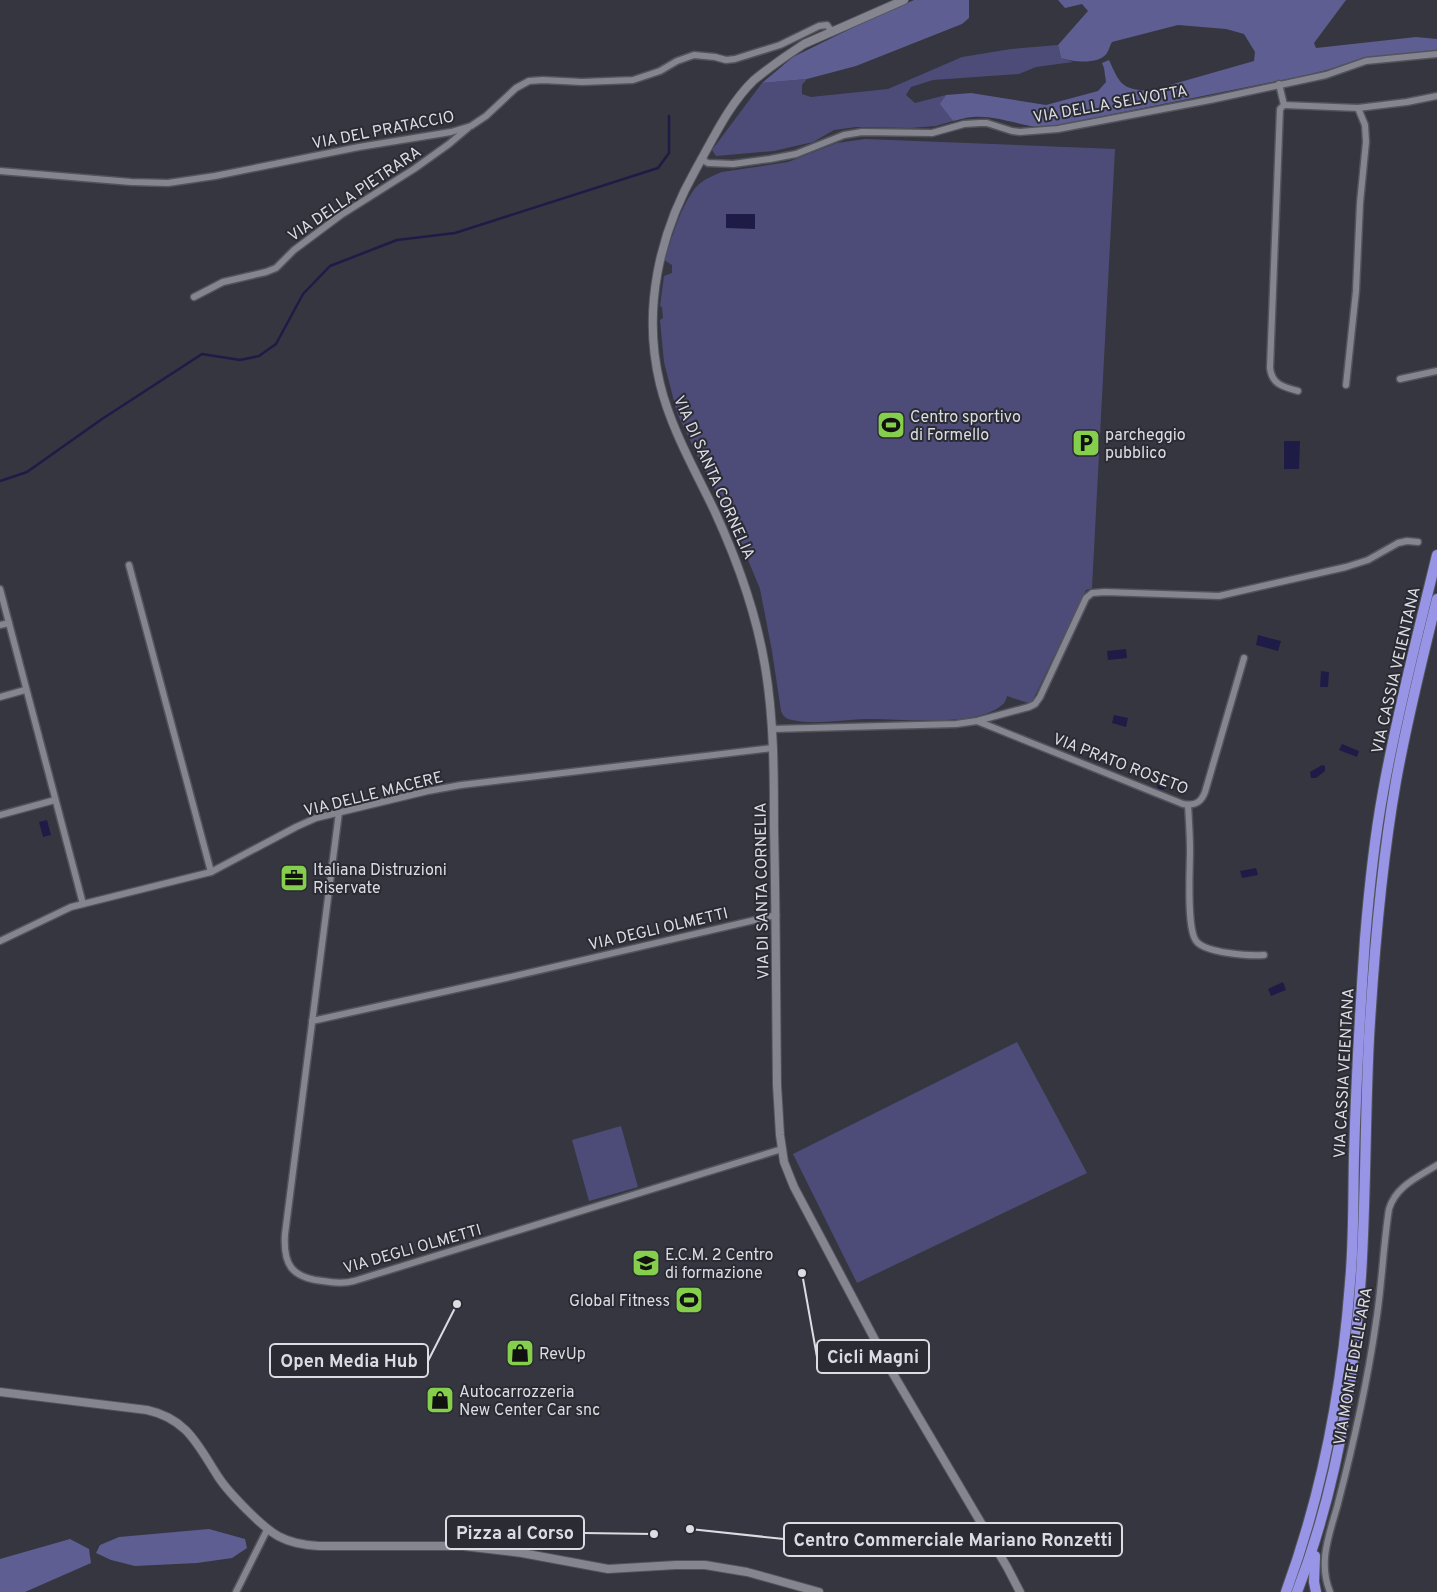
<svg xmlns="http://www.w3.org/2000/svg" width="1437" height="1592" font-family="Overpass,sans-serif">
	<rect width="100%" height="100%" fill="#35363f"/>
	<g fill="#4d4c78">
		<path d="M1058,45L1061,58L1073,62L1036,67L1019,74L933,80L911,87L906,95L915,103L946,95L941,104L953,121L936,126L910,128L856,127L834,130L813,142L774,151L716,156L712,150L762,83L807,79L802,85V94L811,97L888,89L962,57L1011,49Z"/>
		<path d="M865,139L1115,149L1092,588L1086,590L1031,704L1007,696C1006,699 1005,703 1002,705C976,728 898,718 865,719C843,720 813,725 792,720C786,719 783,716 781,711L772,651L760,589L735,528L700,461L677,413L664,362L660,320L663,318L662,307L660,306L664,276L672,273V265L664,260C672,238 679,211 693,191C699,181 712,176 722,172L788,162L837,143Z"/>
		<path d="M1017,1042L1087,1173L857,1283L793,1154Z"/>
		<path d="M621,1126L638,1187L589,1201L572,1140Z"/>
	</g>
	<g fill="#5f5e92">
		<path d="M914,0H969V18L962,24L856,66L807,79L762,83L793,57L856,26Z"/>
		<path d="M1058,0H1346L1314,43L1316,48L1416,37L1437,39V52L1381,56L1307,75L1044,128C1021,126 995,115 973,117C966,117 959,120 953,121L940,104L946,95L971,93L1046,105L1098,91L1106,82L1104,68L1102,63L1109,60C1120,84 1121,89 1149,91L1254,61L1255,52L1244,34L1226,29L1178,25L1112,42C1110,45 1109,50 1107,53C1099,65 1073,62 1061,58L1058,45L1088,11L1082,4L1065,8Z"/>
		<path d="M209,1529L245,1539L247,1548L232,1558L197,1563L135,1566L111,1560L96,1553L100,1545L119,1537Z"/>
		<path d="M70,1539L89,1549L91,1563L25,1592H0V1559Z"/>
	</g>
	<g fill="#1f1b47">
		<path d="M726,214H755V229L726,228Z"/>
		<path d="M1284,441H1300L1299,469H1284Z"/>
		<path d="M1258,635L1281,641L1278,651L1256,645Z"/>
		<path d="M1126,649L1127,658L1108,660L1107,651Z"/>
		<path d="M1321,671L1329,672L1328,687H1320Z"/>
		<path d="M1114,715L1128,718L1126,727L1112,723Z"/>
		<path d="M1342,744L1359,751L1357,757L1339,750Z"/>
		<path d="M1322,765L1325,766V771L1316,778H1311L1310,772Z"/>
		<circle cx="1162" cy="784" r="5.5"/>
		<path d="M47,820L51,835L43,837L39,822Z"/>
		<path d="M1256,868L1258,875L1242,878L1240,871Z"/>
		<path d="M1283,982L1286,990L1271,996L1268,989Z"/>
	</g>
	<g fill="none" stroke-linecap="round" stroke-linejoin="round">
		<path stroke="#1f1b47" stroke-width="2.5" d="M0,481L27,472L102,419L202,354L240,360L259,356L276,344L303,294L330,266L397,240L455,233L658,168L669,153V116"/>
		<defs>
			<g id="minor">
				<path d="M1279,84L1284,105L1280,109L1270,368C1272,385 1284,387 1298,391"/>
				<path d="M1284,105L1358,108L1407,102L1437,96"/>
				<path d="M701,159L708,163L733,164L770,159L796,154L844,135L862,132L932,133L964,124L980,123H987L1012,131L1020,132L1058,129L1210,100L1326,75L1366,61L1437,54"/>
				<path d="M0,171L131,182L168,183L215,176L359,147L451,132L471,126L486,116L516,88L529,81L543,80L582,82L633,80L660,71L677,61L694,55L715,57L726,60L735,59L780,45L819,26L827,25L832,32"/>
				<path d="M194,297L223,282L266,272L276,268L294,250L341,215L414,169L449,144L468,128"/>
				<path d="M1400,379L1437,371"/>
				<path d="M1346,385L1356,291L1360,203L1366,142L1365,125L1358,108"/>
				<path d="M129,565L211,872"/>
				<path d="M0,589L83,904"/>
				<path d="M0,625L9,623"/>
				<path d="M0,697L25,690"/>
				<path d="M977,721L1183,804C1194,806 1201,803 1205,792L1244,658"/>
				<path d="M772,729L956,724L977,721L1029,707L1035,704L1040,697L1086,598L1092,593L1105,592L1219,596L1346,567L1368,560L1398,543L1407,541L1418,542"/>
				<path d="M1188,805C1189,821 1190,836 1190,851C1190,869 1186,931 1197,942C1207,953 1249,956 1264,955"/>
				<path d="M339,812L285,1234C283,1264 291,1278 323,1281C334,1283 343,1284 354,1281L782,1149"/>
				<path d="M0,815L55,800"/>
				<path d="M0,941L71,907L211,872L296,827L316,818L428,791L461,785L773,748"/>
				<path d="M312,1021L506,978L776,915"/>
				<path d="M236,1592L267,1530"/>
				<path d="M1330,1592C1318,1563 1329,1535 1337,1507C1353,1446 1367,1385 1376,1322C1382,1285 1383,1247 1389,1209C1396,1186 1418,1177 1437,1165"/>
			</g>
			<g id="tertiary">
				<path d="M904,0L804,44C787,55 770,67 754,80C729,104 713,139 696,169C659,234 642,310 660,384C671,429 695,470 715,512C738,562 756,612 765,666C774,719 774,773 774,828C776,913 776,999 777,1085L780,1135L784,1162L794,1187L892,1372L1007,1567L1020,1592"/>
				<path d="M0,1392L147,1410C188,1419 198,1446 219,1478C227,1490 237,1500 247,1510C271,1534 283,1544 319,1546H463L522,1553L608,1569L676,1565H705L747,1572L819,1592"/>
			</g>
			<g id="trunk">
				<path d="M1315,1556L1314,1582L1316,1592"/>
				<path d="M1286,1592C1323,1491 1342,1390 1350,1283C1354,1241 1353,1198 1354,1156C1356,1084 1360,1011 1365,939C1369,890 1374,841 1383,792C1397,713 1418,634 1437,555"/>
				<path d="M1297,1592C1336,1491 1354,1383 1361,1276C1366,1197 1365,1117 1369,1038C1374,952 1381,866 1396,781C1407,720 1422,659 1437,599"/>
			</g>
		</defs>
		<use href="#minor" stroke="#52535b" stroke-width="9"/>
		<use href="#tertiary" stroke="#52535b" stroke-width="10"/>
		<use href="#trunk" stroke="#52535b" stroke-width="12"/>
		<use href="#minor" stroke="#84858f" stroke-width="6"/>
		<use href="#tertiary" stroke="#84858f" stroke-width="8"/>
		<use href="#trunk" stroke="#9895e7" stroke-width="10"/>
	</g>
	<defs>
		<symbol id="stadium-square" viewBox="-11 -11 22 22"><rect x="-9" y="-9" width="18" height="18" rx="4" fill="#85cf4c" stroke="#2b2b34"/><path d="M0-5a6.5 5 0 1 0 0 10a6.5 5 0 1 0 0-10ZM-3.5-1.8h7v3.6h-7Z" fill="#111"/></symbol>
		<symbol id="parking-square" viewBox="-11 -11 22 22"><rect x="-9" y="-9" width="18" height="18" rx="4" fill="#85cf4c" stroke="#2b2b34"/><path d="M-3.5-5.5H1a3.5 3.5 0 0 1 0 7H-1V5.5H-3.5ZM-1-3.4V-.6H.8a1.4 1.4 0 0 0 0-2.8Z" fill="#111"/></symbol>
		<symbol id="office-square" viewBox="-11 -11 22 22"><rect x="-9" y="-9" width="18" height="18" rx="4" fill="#85cf4c" stroke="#2b2b34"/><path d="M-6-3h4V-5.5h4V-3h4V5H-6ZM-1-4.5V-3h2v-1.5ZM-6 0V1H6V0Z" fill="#111"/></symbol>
		<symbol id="school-square" viewBox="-11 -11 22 22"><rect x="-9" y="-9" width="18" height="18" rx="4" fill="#85cf4c" stroke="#2b2b34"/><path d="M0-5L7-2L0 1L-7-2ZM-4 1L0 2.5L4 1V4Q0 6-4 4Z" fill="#111"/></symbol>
		<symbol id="shop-square" viewBox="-11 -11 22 22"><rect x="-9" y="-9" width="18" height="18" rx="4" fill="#85cf4c" stroke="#2b2b34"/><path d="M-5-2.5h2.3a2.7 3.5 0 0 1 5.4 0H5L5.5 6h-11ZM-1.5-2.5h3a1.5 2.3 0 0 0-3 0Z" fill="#111"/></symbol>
	</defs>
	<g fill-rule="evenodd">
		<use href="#stadium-square" x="875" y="409" width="32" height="32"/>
		<use href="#parking-square" x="1070" y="427" width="32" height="32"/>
		<use href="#office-square" x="278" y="862" width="32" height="32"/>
		<use href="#school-square" x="630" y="1247" width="32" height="32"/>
		<use href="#stadium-square" x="673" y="1284" width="32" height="32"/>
		<use href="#shop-square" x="504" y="1337" width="32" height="32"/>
		<use href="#shop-square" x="424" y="1384" width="32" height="32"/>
	</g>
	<g text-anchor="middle" stroke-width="4" stroke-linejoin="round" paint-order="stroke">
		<g font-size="16" fill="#dcdde3" stroke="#2b2b34">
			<text transform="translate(1110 103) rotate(-10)" y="6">VIA DELLA SELVOTTA</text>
			<text transform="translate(383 129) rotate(-11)" y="6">VIA DEL PRATACCIO</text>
			<text transform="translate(354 193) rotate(-34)" y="6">VIA DELLA PIETRARA</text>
			<text transform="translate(715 477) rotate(66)" y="6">VIA DI SANTA CORNELIA</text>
			<text transform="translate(1395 670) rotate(-77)" y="6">VIA CASSIA VEIENTANA</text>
			<text transform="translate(1121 763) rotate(21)" y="6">VIA PRATO ROSETO</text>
			<text transform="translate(373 793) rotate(-14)" y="6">VIA DELLE MACERE</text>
			<text transform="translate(761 891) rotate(-91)" y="6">VIA DI SANTA CORNELIA</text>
			<text transform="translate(658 928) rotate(-13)" y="6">VIA DEGLI OLMETTI</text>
			<text transform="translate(1343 1073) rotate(-87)" y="6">VIA CASSIA VEIENTANA</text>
			<text transform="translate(412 1248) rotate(-16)" y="6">VIA DEGLI OLMETTI</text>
			<text transform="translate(1352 1366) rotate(-80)" y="6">VIA MONTE DELL'ARA</text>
		</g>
		<g font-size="16" fill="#dcdde3" stroke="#2b2b34" text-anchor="start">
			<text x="910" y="422">Centro sportivo<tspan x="910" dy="18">di Formello</tspan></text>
			<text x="1105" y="440">parcheggio<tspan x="1105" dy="18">pubblico</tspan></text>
			<text x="313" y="875">Italiana Distruzioni<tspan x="313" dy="18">Riservate</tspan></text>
			<text x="665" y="1260">E.C.M. 2 Centro<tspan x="665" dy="18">di formazione</tspan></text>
			<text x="670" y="1306" text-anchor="end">Global Fitness</text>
			<text x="539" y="1359">RevUp</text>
			<text x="459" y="1397">Autocarrozzeria<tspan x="459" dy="18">New Center Car snc</tspan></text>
		</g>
	</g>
	<path fill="none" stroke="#dcdde3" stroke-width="2" d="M802 1273L817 1357M457 1304L428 1361M654 1534L584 1533M690 1529L784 1539"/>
	<g fill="#dcdde3" stroke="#2b2b34" stroke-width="2">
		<circle cx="802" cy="1273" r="5"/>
		<circle cx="457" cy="1304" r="5"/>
		<circle cx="654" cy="1534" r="5"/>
		<circle cx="690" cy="1529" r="5"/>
	</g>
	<g fill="#2b2b34" stroke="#dcdde3" stroke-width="2">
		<rect x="817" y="1340" width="112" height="33" rx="5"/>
		<rect x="270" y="1344" width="158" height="33" rx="5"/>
		<rect x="446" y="1516" width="138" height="33" rx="5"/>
		<rect x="784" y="1523" width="338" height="33" rx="5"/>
	</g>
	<g font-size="18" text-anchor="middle" font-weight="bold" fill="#dcdde3">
		<text x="873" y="1363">Cicli Magni</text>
		<text x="349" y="1367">Open Media Hub</text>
		<text x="515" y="1539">Pizza al Corso</text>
		<text x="953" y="1546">Centro Commerciale Mariano Ronzetti</text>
	</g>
</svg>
